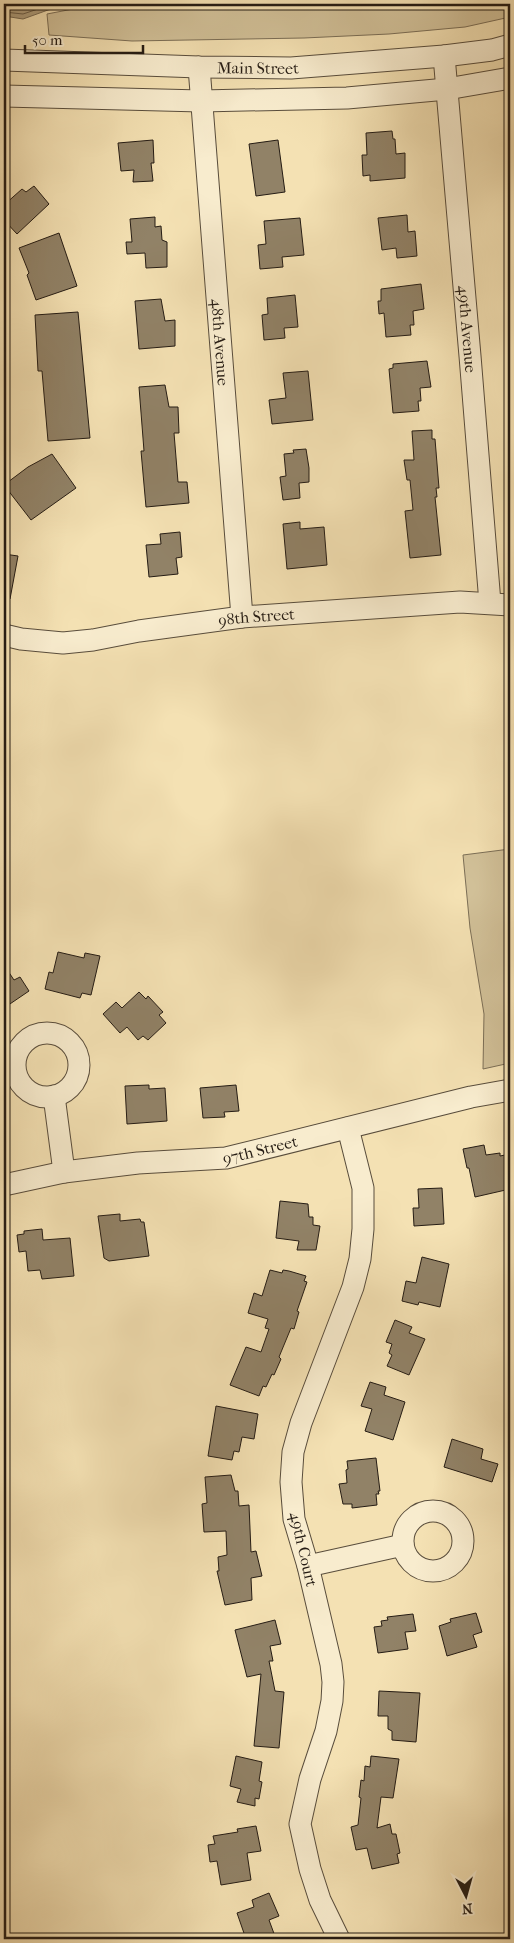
<svg xmlns="http://www.w3.org/2000/svg" width="514" height="1943" font-family="'IM FELL French Canon',serif">
	<rect width="100%" height="100%" fill="#f4e1b3"/>
	<filter id="stains"><feTurbulence type="fractalNoise" baseFrequency=".004" numOctaves="4"/><feColorMatrix values="0 0 0 0 .2 0 0 0 0 .09 0 0 0 0 .02 0 0 0 .5 -.17"/></filter>
	<radialGradient id="worn" r=".72"><stop offset=".6" stop-color="#630" stop-opacity="0"/><stop offset="1" stop-color="#630" stop-opacity=".3"/></radialGradient>
	<g fill="#d1c098" stroke="#7b6e56">
		<path d="M99,4H510V17L465,27L389,34L304,38L132,41L49,35L47,14Z"/>
		<path d="M510,849V1063L483,1069L484,1014L470,928L463,855Z"/>
	</g>
	<path fill="#ae9e7d" stroke="#776a53" d="M4,4H76L48,10L23,19L4,16Z"/>
	<g fill="none" stroke-linecap="round" stroke-linejoin="round">
		<path stroke="#6a5d48" stroke-width="1" d="M4,12L23,14L53,4"/>
	</g>
	<g fill="#918267" stroke="#251c14">
		<path d="M392,131L393,139H395L396,154L405,153V178L370,181V175L363,176L362,155H367L366,133Z"/>
		<path d="M153,140L154,163H151L153,181L133,182L134,170L121,171L118,143Z"/>
		<path d="M278,140L285,192L256,196L249,144Z"/>
		<path d="M34,186L49,204L17,234L4,220V205L22,189L26,192Z"/>
		<path d="M407,215L408,232L415,231L417,256L397,258L396,248L382,250L378,218Z"/>
		<path d="M155,217V227L161,226L162,240L167,242V267L146,268L145,253L127,254L126,242H132L130,219Z"/>
		<path d="M300,218L304,255L282,257L283,267L260,269L258,245L266,244L264,221Z"/>
		<path d="M59,233L77,286L36,300L27,275L29,273L19,248Z"/>
		<path d="M421,284L424,309L413,311L414,325H410L411,335L386,337L384,313L379,314L378,301H381V289Z"/>
		<path d="M295,295L298,327L284,328L285,338L264,340L262,315L268,314L267,298Z"/>
		<path d="M161,299L165,321L175,320V346L139,349L135,301Z"/>
		<path d="M78,312L90,438L48,441L42,371H38L35,315Z"/>
		<path d="M427,361L431,387L420,388L421,401H418L419,411L393,413L389,369L393,368V364Z"/>
		<path d="M308,371L313,420L272,424L269,400L286,398L283,373Z"/>
		<path d="M165,385L169,407H178L179,433H174L178,482H187L189,503L146,507L141,451H144L139,387Z"/>
		<path d="M432,430V439H435L439,488H436L437,497H435L441,555L410,558L405,511L413,510L410,480H407L404,460H414L412,431Z"/>
		<path d="M306,449L309,468V482L299,483L300,498L283,500L280,477L286,476L284,454L294,453L293,450Z"/>
		<path d="M52,454L76,488L31,520L4,485L28,467Z"/>
		<path d="M300,522V529L324,527L327,565L287,569L283,524Z"/>
		<path d="M180,532L182,557L176,558L178,574L149,577L146,545L161,544L160,534Z"/>
		<path d="M4,554L18,556L10,599H4Z"/>
		<path d="M58,952L84,958L85,953L100,956L91,995L82,993L80,998L45,989L49,972L53,973Z"/>
		<path d="M4,965L14,980L20,977L29,991L4,1008Z"/>
		<path d="M139,992L146,999L148,996L163,1012L159,1015L166,1023L148,1040L143,1036L138,1040L127,1027L120,1033L103,1014L116,1002L122,1008Z"/>
		<path d="M149,1085V1089L165,1088L167,1121L127,1124L125,1086Z"/>
		<path d="M236,1085L239,1111L224,1112L225,1117L203,1118L200,1088Z"/>
		<path d="M484,1145L486,1155L500,1153V1156L510,1154V1189L475,1197L469,1168H467L463,1149Z"/>
		<path d="M442,1188L444,1224L414,1226L413,1208H419L418,1189Z"/>
		<path d="M280,1201L308,1204L309,1217H313V1225L320,1226L316,1250H297L299,1241L276,1238Z"/>
		<path d="M120,1214V1221L140,1219L141,1222H144L149,1256L109,1261L104,1258L98,1216Z"/>
		<path d="M42,1229L43,1240L70,1238L74,1276L42,1279L40,1270L28,1271L26,1251L19,1252L17,1235L24,1234V1231Z"/>
		<path d="M422,1257L449,1264L440,1307L419,1302L418,1305L402,1301L406,1281L416,1283Z"/>
		<path d="M270,1270L282,1273L283,1270L289,1271L306,1276L304,1281L307,1282L297,1311L299,1312L294,1329L291,1328L279,1357L281,1359L274,1375L272,1374L266,1387L263,1386L259,1396L230,1385L246,1347L261,1352L269,1329L265,1328L268,1319L248,1313L254,1293L262,1296Z"/>
		<path d="M395,1320L412,1327L409,1333L425,1339L409,1375L387,1366L392,1355L389,1353L392,1344L386,1342Z"/>
		<path d="M370,1382L386,1387L384,1395L405,1402L393,1440L365,1431L372,1409L361,1406Z"/>
		<path d="M216,1406L258,1414L254,1439L242,1437L239,1452L234,1451L232,1460L208,1456Z"/>
		<path d="M452,1439L483,1449L481,1459L498,1464L492,1482L444,1467Z"/>
		<path d="M376,1458L380,1491H378L379,1494H376L377,1505L352,1508V1504H343L339,1484L347,1483L346,1470L348,1469L347,1461Z"/>
		<path d="M231,1475L235,1491H238L239,1506L249,1505L251,1552L256,1551L262,1576L251,1578L252,1600L225,1605L217,1571H219L218,1557L227,1555L226,1531L204,1532L202,1504L207,1503L205,1477Z"/>
		<path d="M476,1613L482,1632L473,1635L477,1647L447,1656L439,1626L451,1622L450,1619Z"/>
		<path d="M413,1614L416,1631L405,1632L408,1649L378,1653L374,1627L382,1626L381,1621L388,1620L387,1617Z"/>
		<path d="M275,1620L281,1644L270,1646L273,1661H269L275,1691L284,1692L279,1748L254,1746L261,1674L247,1677L235,1630Z"/>
		<path d="M379,1691L420,1693L416,1742L392,1740V1731L388,1729V1716H378Z"/>
		<path d="M236,1756L262,1762L259,1781L262,1782L259,1799L255,1798V1806L237,1802L241,1789L230,1786Z"/>
		<path d="M371,1756L399,1759L393,1798L381,1797L377,1828L390,1824L392,1834H396L400,1853L397,1854L399,1863L372,1869L367,1848L356,1850L351,1827L358,1825L361,1798L359,1797L361,1780L364,1781L365,1766L370,1767Z"/>
		<path d="M256,1826L261,1851L247,1853L251,1880L221,1885L217,1861L210,1862L208,1845L215,1844L213,1836L238,1832L237,1829Z"/>
		<path d="M269,1893L279,1916L269,1920L276,1939H246L237,1913L254,1907L252,1900Z"/>
	</g>
	<g fill="none" stroke-linecap="round" stroke-linejoin="round">
		<defs>
			<g id="minor">
				<path id="s1" d="M444,56L470,356L490,603"/>
				<path id="s2" d="M4,60L199,67L291,68L444,56L492,50L510,45"/>
				<path id="s3" d="M199,67L242,617"/>
				<path d="M4,96L201,101L347,98L447,89L510,78"/>
				<path id="s4" d="M4,635L21,639L63,643L93,640L139,631L242,617L460,602L510,605"/>
				<circle cx="47" cy="1065" r="32"/>
				<path d="M54,1096L64,1172"/>
				<path id="s5" d="M4,1185L64,1172L138,1163L226,1158L471,1097L510,1090"/>
				<circle cx="433" cy="1541" r="30"/>
				<path d="M308,1566L403,1545"/>
				<path d="M339,1939L320,1900L310,1869L300,1824L310,1779L326,1731L332,1701L333,1682L331,1664L308,1566L294,1519L291,1482L293,1452L301,1423L353,1287L360,1259L363,1229V1188L348,1128"/>
			</g>
		</defs>
		<use href="#minor" stroke="#594d3c" stroke-width="23"/>
		<use href="#minor" stroke="#f8ecce" stroke-width="21"/>
	</g>
	<g text-anchor="middle" stroke-width="4.5" stroke-linejoin="round" paint-order="stroke">
		<g font-size="16" fill="#251c14" stroke="#f8ecce">
			<text dy="6" stroke="none"><textPath href="#s2" startOffset="254">Main Street</textPath></text>
			<text dy="6" stroke="none"><textPath href="#s1" startOffset="274">49th Avenue</textPath></text>
			<text dy="6" stroke="none"><textPath href="#s3" startOffset="276">48th Avenue</textPath></text>
			<text dy="6" stroke="none"><textPath href="#s4" startOffset="255">98th Street</textPath></text>
			<text dy="6" stroke="none"><textPath href="#s5" startOffset="259">97th Street</textPath></text>
			<text transform="translate(304 1549) rotate(77)" y="6">49th Court</text>
		</g>
	</g>
	<rect width="514" height="1943" fill="none" stroke="#f4e1b3" stroke-width="20"/>
	<rect x="5" y="5" width="504" height="1933" fill="none" stroke="#251c14" stroke-width="2.5"/>
	<rect x="10" y="10" width="494" height="1923" fill="none" stroke="#251c14"/>
	<g transform="translate(466 1896) rotate(174)" stroke="#f8ecce" stroke-width="4" paint-order="stroke">
	<path d="M0-4L9 19L0 12L-9 19Z" fill="#251c14"/>
	<text y="-8" font-size="14" font-weight="bold" text-anchor="middle" fill="#251c14">N</text>
	</g>
	<path d="M25 45v8h118v-8" fill="none" stroke="#251c14" stroke-width="2.5"/>
	<text x="32" y="45" font-size="15" fill="#251c14" stroke="#f8ecce" stroke-width="4" paint-order="stroke">50 m</text>
	<rect width="100%" height="100%" filter="url(#stains)"/>
	<rect width="100%" height="100%" fill="url(#worn)"/>
</svg>
